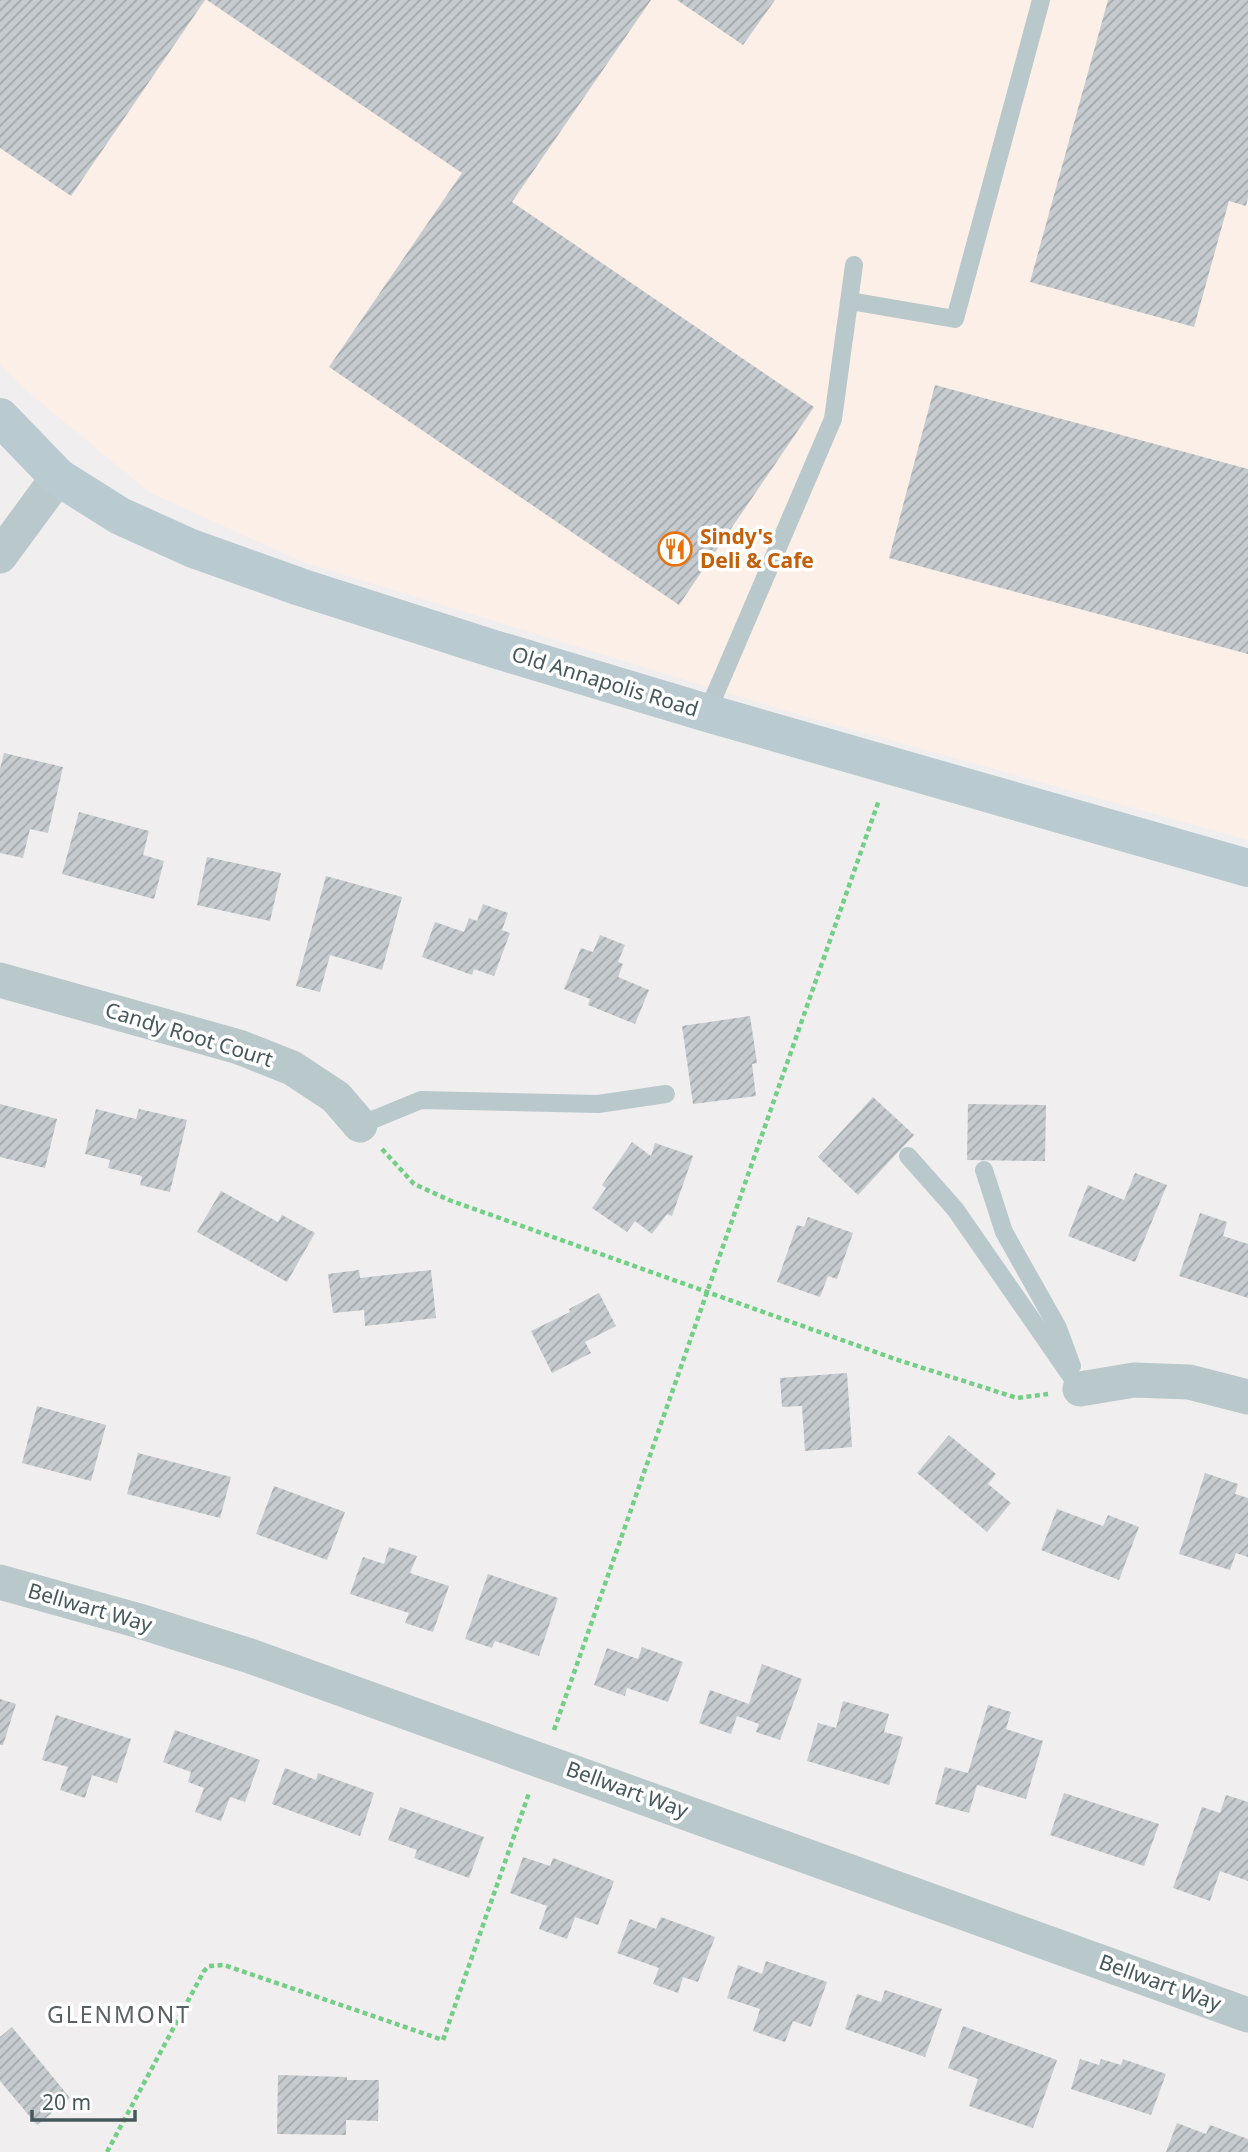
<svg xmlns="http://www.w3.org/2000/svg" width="1248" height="2152" font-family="'Noto Sans',sans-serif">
	<defs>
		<pattern id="building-hatch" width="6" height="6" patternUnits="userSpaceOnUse" patternTransform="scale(1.75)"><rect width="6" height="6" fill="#c5cbce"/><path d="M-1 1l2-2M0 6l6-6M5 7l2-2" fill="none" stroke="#a2a8aa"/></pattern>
	</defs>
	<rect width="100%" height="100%" fill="#f1eeef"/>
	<path fill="#fcefe7" d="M0,0H1248V840L783,710L303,562L149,492L27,391L0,364Z"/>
	<g fill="url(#building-hatch)">
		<path d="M0,0H205L71,196L0,148Z"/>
		<path d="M207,0H651L512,202L814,407L679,605L329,367L462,173Z"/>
		<path d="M677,0H775L743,45Z"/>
		<path d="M1108,0H1248V198L1246,206L1229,201L1194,327L1030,282Z"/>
		<path d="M935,385L1248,469V654L889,558Z"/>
		<path d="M4,753L63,767L48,833L30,829L23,858L0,853V769Z"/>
		<path d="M79,812L149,831L143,855L164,861L154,899L62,874Z"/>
		<path d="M207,857L281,873L270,921L197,905Z"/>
		<path d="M326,876L402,897L382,970L330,955L320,992L296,986Z"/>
		<path d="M483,904L508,913L502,930L510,933L494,976L474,969L472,975L422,957L435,922L464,932L469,918L477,921Z"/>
		<path d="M600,935L625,945L618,962L623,964L618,977L649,990L635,1024L588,1005L590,999L564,989L581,948L593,952Z"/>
		<path d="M750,1016L757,1063L752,1064L756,1096L693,1104L682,1026Z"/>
		<path d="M873,1097L914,1135L858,1195L818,1157Z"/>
		<path d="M0,1104L57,1119L45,1168L0,1157Z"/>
		<path d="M968,1104L1046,1105L1045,1161L967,1160Z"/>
		<path d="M96,1109L136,1119L139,1109L187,1120L170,1192L140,1185L142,1176L108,1168L110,1160L85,1154Z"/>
		<path d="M632,1142L651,1156L655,1143L693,1156L672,1216L667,1214L652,1234L635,1221L627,1232L592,1208L606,1188L602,1185Z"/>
		<path d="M1135,1173L1167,1185L1135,1262L1068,1236L1088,1185L1124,1200Z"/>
		<path d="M221,1191L278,1222L282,1215L315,1233L287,1282L197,1232Z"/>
		<path d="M1200,1213L1227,1222L1223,1236L1248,1244V1298L1179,1276Z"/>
		<path d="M808,1217L853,1233L837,1279L828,1276L820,1297L777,1282L797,1225L804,1227Z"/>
		<path d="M359,1270L360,1278L431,1270L436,1318L365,1326L364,1310L333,1313L328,1274Z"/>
		<path d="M599,1293L616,1326L585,1342L591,1353L552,1373L531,1331L570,1312L569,1309Z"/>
		<path d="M847,1373L852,1447L805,1451L802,1406L782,1407L780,1378Z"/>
		<path d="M37,1406L106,1425L91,1481L22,1463Z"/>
		<path d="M949,1435L996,1474L988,1484L1011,1503L987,1532L917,1473Z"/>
		<path d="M138,1453L231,1477L220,1518L127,1494Z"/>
		<path d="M1205,1473L1238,1484L1235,1494L1248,1498V1557L1236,1553L1230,1570L1179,1554Z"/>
		<path d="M274,1486L345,1512L327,1560L256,1534Z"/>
		<path d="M1057,1509L1103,1526L1108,1515L1139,1527L1119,1580L1041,1550Z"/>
		<path d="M389,1547L417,1556L410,1573L449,1586L433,1632L405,1623L409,1613L350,1594L363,1557L384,1564Z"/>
		<path d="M488,1574L558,1598L539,1656L495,1641L492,1648L465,1639Z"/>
		<path d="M642,1647L683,1662L668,1702L627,1688L625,1696L594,1685L607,1648L638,1659Z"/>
		<path d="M762,1664L802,1679L780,1740L756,1732L759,1724L737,1716L731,1734L699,1723L710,1690L749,1704Z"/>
		<path d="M0,1699L16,1704L3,1745H0Z"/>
		<path d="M843,1701L889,1714L884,1732L903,1737L889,1785L807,1761L818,1723L836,1728Z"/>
		<path d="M988,1705L1011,1712L1006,1729L1043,1741L1026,1799L977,1785L969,1813L935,1804L945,1767L968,1773Z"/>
		<path d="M56,1715L131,1739L117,1783L92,1775L85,1798L60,1790L68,1767L42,1760Z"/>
		<path d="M175,1730L260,1760L245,1802L230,1797L221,1821L195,1812L204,1788L188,1782L191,1772L163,1762Z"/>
		<path d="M285,1768L316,1780L318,1773L374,1793L360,1836L272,1804Z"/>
		<path d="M1064,1793L1159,1824L1144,1866L1050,1835Z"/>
		<path d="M1226,1795L1248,1802V1881L1220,1871L1210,1901L1173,1888L1202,1807L1220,1813Z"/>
		<path d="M400,1807L484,1837L469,1878L414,1858L417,1850L388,1840Z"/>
		<path d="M523,1857L550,1866L553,1858L614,1881L598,1925L575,1917L567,1939L539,1929L547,1906L510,1893Z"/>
		<path d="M661,1917L715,1937L698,1982L683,1977L678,1993L653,1984L659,1968L617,1953L630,1919L656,1929Z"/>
		<path d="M766,1961L827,1982L811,2027L793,2021L785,2042L753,2031L760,2009L727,1998L738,1965L762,1974Z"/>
		<path d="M885,1990L942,2009L925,2057L845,2029L857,1994L881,2002Z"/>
		<path d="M963,2026L1057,2060L1033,2128L969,2106L978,2079L948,2068Z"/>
		<path d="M12,2027L70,2098L37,2125L0,2081V2037Z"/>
		<path d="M1080,2059L1099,2065L1101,2059L1121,2065L1123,2059L1166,2074L1151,2115L1071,2089Z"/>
		<path d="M278,2075L347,2077V2080H379L378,2121L346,2120V2135L277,2134Z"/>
		<path d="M1177,2123L1206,2134L1210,2125L1248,2139V2152H1166Z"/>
	</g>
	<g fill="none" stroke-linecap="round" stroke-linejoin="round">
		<g stroke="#73ce86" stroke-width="4.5" stroke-dasharray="5 3.5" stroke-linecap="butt">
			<path d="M382,1149L414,1184L449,1200L898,1360L1017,1398L1048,1394"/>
			<path d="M554,1730L879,800"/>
			<path d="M107,2152L204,1971L209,1966L224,1965L443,2040L529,1793"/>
		</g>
		<g stroke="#b9c8cb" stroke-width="18">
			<path d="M850,301L955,319L1041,0"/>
			<path d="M707,713L833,419L854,265"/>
			<path d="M360,1125L421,1100L598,1104L666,1094"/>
			<path d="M908,1156L955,1209L1080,1389"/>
			<path d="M984,1170L1004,1232L1058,1328L1072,1366"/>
		</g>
		<g stroke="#b9c8cb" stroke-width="35">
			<path d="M0,556L58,477"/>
			<path d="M0,980L239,1047L292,1068L336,1097L360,1125"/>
			<path d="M1080,1389L1134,1380L1189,1382L1248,1397"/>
			<path d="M0,1582L136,1620L250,1656L1248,2015"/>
		</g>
		<path stroke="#b9cbd0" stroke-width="38" d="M0,417L58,477L120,516L191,548L300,587L494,649L707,713L1248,868"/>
	</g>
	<defs>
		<symbol id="restaurant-ring" viewBox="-11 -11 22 22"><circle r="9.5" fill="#fff" stroke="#e8710a" stroke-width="1.5"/><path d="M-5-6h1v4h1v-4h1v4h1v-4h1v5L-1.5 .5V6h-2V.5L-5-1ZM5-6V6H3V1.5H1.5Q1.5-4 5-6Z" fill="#e8710a"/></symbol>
	</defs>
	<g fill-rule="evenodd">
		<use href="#restaurant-ring" x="656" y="530" width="38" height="38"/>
	</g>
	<g text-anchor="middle" stroke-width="7" stroke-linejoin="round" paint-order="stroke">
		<g font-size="21" font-weight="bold" fill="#c56008" stroke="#fff" text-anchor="start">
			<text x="700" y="544">Sindy's<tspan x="700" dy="24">Deli &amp; Cafe</tspan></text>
		</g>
		<g font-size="21" fill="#46585c" stroke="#fff">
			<text transform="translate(605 682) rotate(17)" y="7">Old Annapolis Road</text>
			<text transform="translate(189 1035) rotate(17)" y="7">Candy Root Court</text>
			<text transform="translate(90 1608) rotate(16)" y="7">Bellwart Way</text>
			<text transform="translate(627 1790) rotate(20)" y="7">Bellwart Way</text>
			<text transform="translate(1160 1983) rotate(20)" y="7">Bellwart Way</text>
		</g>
		<g font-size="23" letter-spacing="2" fill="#5a6163" stroke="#fff">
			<text x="119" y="2023">GLENMONT</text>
		</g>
	</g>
	<path d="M32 2110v10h103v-10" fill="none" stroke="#46585c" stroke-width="3.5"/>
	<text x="42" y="2110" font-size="21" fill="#46585c" stroke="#ffffff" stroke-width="5" paint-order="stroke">20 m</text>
</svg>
